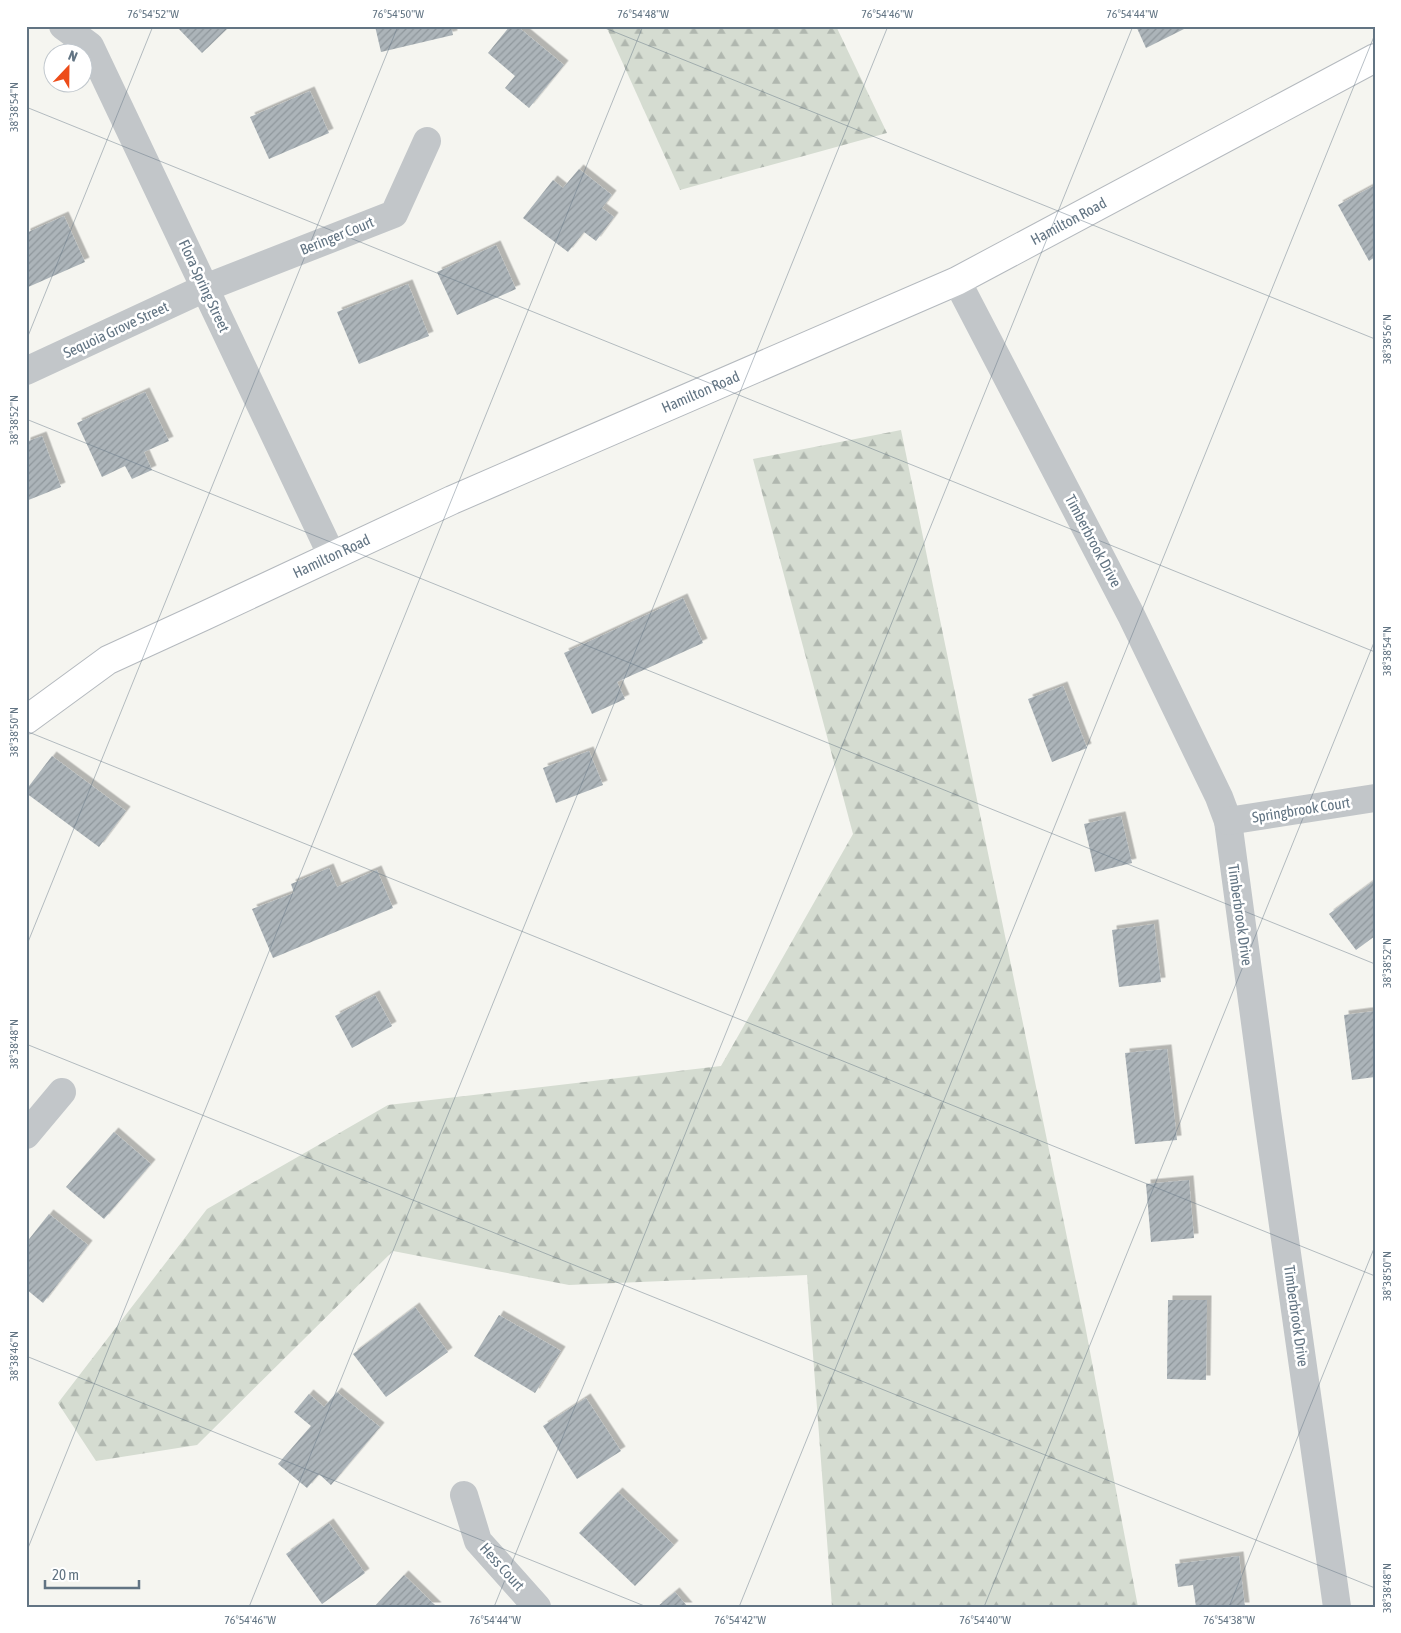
<svg xmlns="http://www.w3.org/2000/svg" width="1401" height="1633" font-family="'Asap Condensed',sans-serif">
	<defs>
		<pattern id="forest-firs" width="22" height="20" patternUnits="userSpaceOnUse" patternTransform="scale(1.25)"><rect width="22" height="20" fill="#d5dcd1"/><path d="M5 1l3.5 6h-7zM16 11l3.5 6h-7z" fill="#b0b7af"/></pattern>
		<pattern id="building-hatch" width="6" height="6" patternUnits="userSpaceOnUse" patternTransform="scale(1.25)"><rect width="6" height="6" fill="#acb4b9"/><path d="M-1 1l2-2M0 6l6-6M5 7l2-2" fill="none" stroke="#8f979c"/></pattern>
		<filter id="shadow"><feDropShadow dx="4.5" dy="-4.5" stdDeviation="0" flood-color="#0004"/></filter>
	</defs>
	<rect width="100%" height="100%" fill="#f5f5f0"/>
	<g fill="url(#forest-firs)">
		<path d="M606,26H836L887,133L680,190Z"/>
		<path d="M901,430L1085,1325L1138,1607H832L807,1275L569,1285L393,1251L197,1445L96,1461L58,1403L207,1209L388,1105L721,1066L853,834L753,459Z"/>
	</g>
	<g fill="url(#building-hatch)" filter="url(#shadow)">
		<path d="M176,26H230L202,53Z"/>
		<path d="M375,26H451L453,35L381,52Z"/>
		<path d="M510,26H517L564,65L529,108L505,88L515,76L488,53Z"/>
		<path d="M1136,26H1190L1146,48Z"/>
		<path d="M310,91L329,133L269,159L250,117Z"/>
		<path d="M579,169L612,195L602,208L614,217L596,241L584,232L568,252L523,218L553,180L563,188Z"/>
		<path d="M1375,185V257L1369,261L1338,205Z"/>
		<path d="M64,216L85,262L26,288V233Z"/>
		<path d="M496,245L516,289L457,315L437,272Z"/>
		<path d="M408,284L429,336L359,364L337,312Z"/>
		<path d="M145,392L169,441L144,452L152,470L132,479L125,466L102,477L77,423Z"/>
		<path d="M42,436L61,487L26,501V442Z"/>
		<path d="M683,598L703,643L617,682L625,699L592,714L564,653Z"/>
		<path d="M1063,686L1087,748L1052,762L1028,699Z"/>
		<path d="M589,751L603,785L556,803L543,768Z"/>
		<path d="M52,756L126,811L99,847L26,793V790Z"/>
		<path d="M1121,816L1132,863L1095,872L1084,824Z"/>
		<path d="M329,868L337,887L377,870L393,908L273,958L252,909L294,893L291,884Z"/>
		<path d="M1375,880V936L1356,950L1329,914Z"/>
		<path d="M1154,924L1161,982L1119,987L1112,930Z"/>
		<path d="M375,995L392,1026L352,1048L335,1016Z"/>
		<path d="M1375,1011V1077L1352,1080L1344,1015Z"/>
		<path d="M1167,1049L1177,1140L1135,1144L1125,1053Z"/>
		<path d="M114,1132L151,1164L104,1219L66,1187Z"/>
		<path d="M1189,1180L1194,1238L1151,1242L1146,1184Z"/>
		<path d="M49,1214L88,1245L43,1303L26,1289V1243Z"/>
		<path d="M1168,1300H1207L1206,1380L1167,1379Z"/>
		<path d="M415,1307L448,1352L386,1397L353,1354Z"/>
		<path d="M499,1315L561,1351L535,1393L474,1356Z"/>
		<path d="M337,1392L380,1427L331,1485L319,1474L307,1488L278,1464L311,1426L294,1412L309,1394L324,1407Z"/>
		<path d="M586,1398L621,1451L577,1479L543,1426Z"/>
		<path d="M618,1492L674,1545L635,1586L579,1533Z"/>
		<path d="M329,1523L365,1573L322,1604L286,1554Z"/>
		<path d="M1239,1556L1245,1607H1196L1193,1585L1178,1587L1175,1564Z"/>
		<path d="M404,1575L437,1607H374Z"/>
		<path d="M675,1592L688,1607H657Z"/>
	</g>
	<g fill="none" stroke-linecap="round" stroke-linejoin="round">
		<defs>
			<g id="secondary">
				<path id="s1" d="M26,720L108,660L204,616L452,500L957,281L1375,58"/>
			</g>
		</defs>
		<use href="#secondary" stroke="#b4b9be" stroke-width="30"/>
		<g stroke="#c2c6c9" stroke-width="28">
			<path d="M63,26L90,46L332,556"/>
			<path d="M957,281L1131,615L1219,797L1228,821L1267,1112L1337,1607"/>
			<path d="M26,371L205,288L394,214L427,141"/>
			<path d="M1228,821L1375,798"/>
			<path d="M26,1135L62,1092"/>
			<path d="M464,1495L478,1541L537,1607"/>
		</g>
		<use href="#secondary" stroke="#fff" stroke-width="28"/>
	</g>
	<path fill="none" stroke="#627483" stroke-width="1" stroke-opacity="0.45" d="M600,26L1375,339M1372,26L1375,27M26,107L1375,652M26,341L153,26M26,419L1375,964M26,731L1375,1276M26,947L398,26M26,1044L1375,1588M26,1356L647,1607M26,1553L643,26M249,1607L888,26M494,1607L1133,26M739,1607L1375,34M984,1607L1375,640M1229,1607L1375,1246"/>
	<g text-anchor="middle" stroke-width="5" stroke-linejoin="round" paint-order="stroke">
		<g font-size="15" fill="#627483" stroke="#fff">
			<text dy="5" stroke="none"><textPath href="#s1" startOffset="1158">Hamilton Road</textPath></text>
			<text transform="translate(337 236) rotate(-22)" y="5">Beringer Court</text>
			<text transform="translate(204 286) rotate(65)" y="5">Flora Spring Street</text>
			<text transform="translate(116 330) rotate(-25)" y="5">Sequoia Grove Street</text>
			<text dy="5" stroke="none"><textPath href="#s1" startOffset="752">Hamilton Road</textPath></text>
			<text transform="translate(1093 541) rotate(62)" y="5">Timberbrook Drive</text>
			<text dy="5" stroke="none"><textPath href="#s1" startOffset="348">Hamilton Road</textPath></text>
			<text transform="translate(1301 810) rotate(-9)" y="5">Springbrook Court</text>
			<text transform="translate(1240 915) rotate(82)" y="5">Timberbrook Drive</text>
			<text transform="translate(1296 1316) rotate(82)" y="5">Timberbrook Drive</text>
			<text transform="translate(502 1567) rotate(48)" y="5">Hess Court</text>
		</g>
	</g>
	<rect width="1401" height="1633" fill="none" stroke="#ffffff" stroke-width="55"/>
	<g transform="translate(68 68) rotate(22)"><circle r="24" fill="#ffffff" stroke="#c0c7cd"/>
	<path d="M0-4L9 19L0 12L-9 19Z" fill="#ed4c19"/>
	<text y="-8" font-size="14" font-weight="bold" text-anchor="middle" fill="#627483">N</text>
	</g>
	<path d="M45 1580v8h94v-8" fill="none" stroke="#627483" stroke-width="2.5"/>
	<text x="52" y="1580" font-size="15" fill="#627483" stroke="#ffffff" stroke-width="4" paint-order="stroke">20 m</text>
	<rect x="28" y="28" width="1346" height="1578" fill="none" stroke="#627483" stroke-width="2"/>
	<g font-size="12" text-anchor="middle" fill="#627483">
		<text x="153" y="18">76°54'52"W</text>
		<text x="398" y="18">76°54'50"W</text>
		<text x="643" y="18">76°54'48"W</text>
		<text x="887" y="18">76°54'46"W</text>
		<text x="1132" y="18">76°54'44"W</text>
		<text transform="translate(14 107) rotate(-90)" y="4">38°38'54"N</text>
		<text transform="translate(1387 339) rotate(-90)" y="4">38°38'56"N</text>
		<text transform="translate(14 420) rotate(-90)" y="4">38°38'52"N</text>
		<text transform="translate(1387 651) rotate(-90)" y="4">38°38'54"N</text>
		<text transform="translate(14 732) rotate(-90)" y="4">38°38'50"N</text>
		<text transform="translate(1387 963) rotate(-90)" y="4">38°38'52"N</text>
		<text transform="translate(14 1044) rotate(-90)" y="4">38°38'48"N</text>
		<text transform="translate(1387 1276) rotate(-90)" y="4">38°38'50"N</text>
		<text transform="translate(14 1356) rotate(-90)" y="4">38°38'46"N</text>
		<text transform="translate(1387 1588) rotate(-90)" y="4">38°38'48"N</text>
		<text x="250" y="1624">76°54'46"W</text>
		<text x="495" y="1624">76°54'44"W</text>
		<text x="740" y="1624">76°54'42"W</text>
		<text x="985" y="1624">76°54'40"W</text>
		<text x="1229" y="1624">76°54'38"W</text>
	</g>
</svg>
